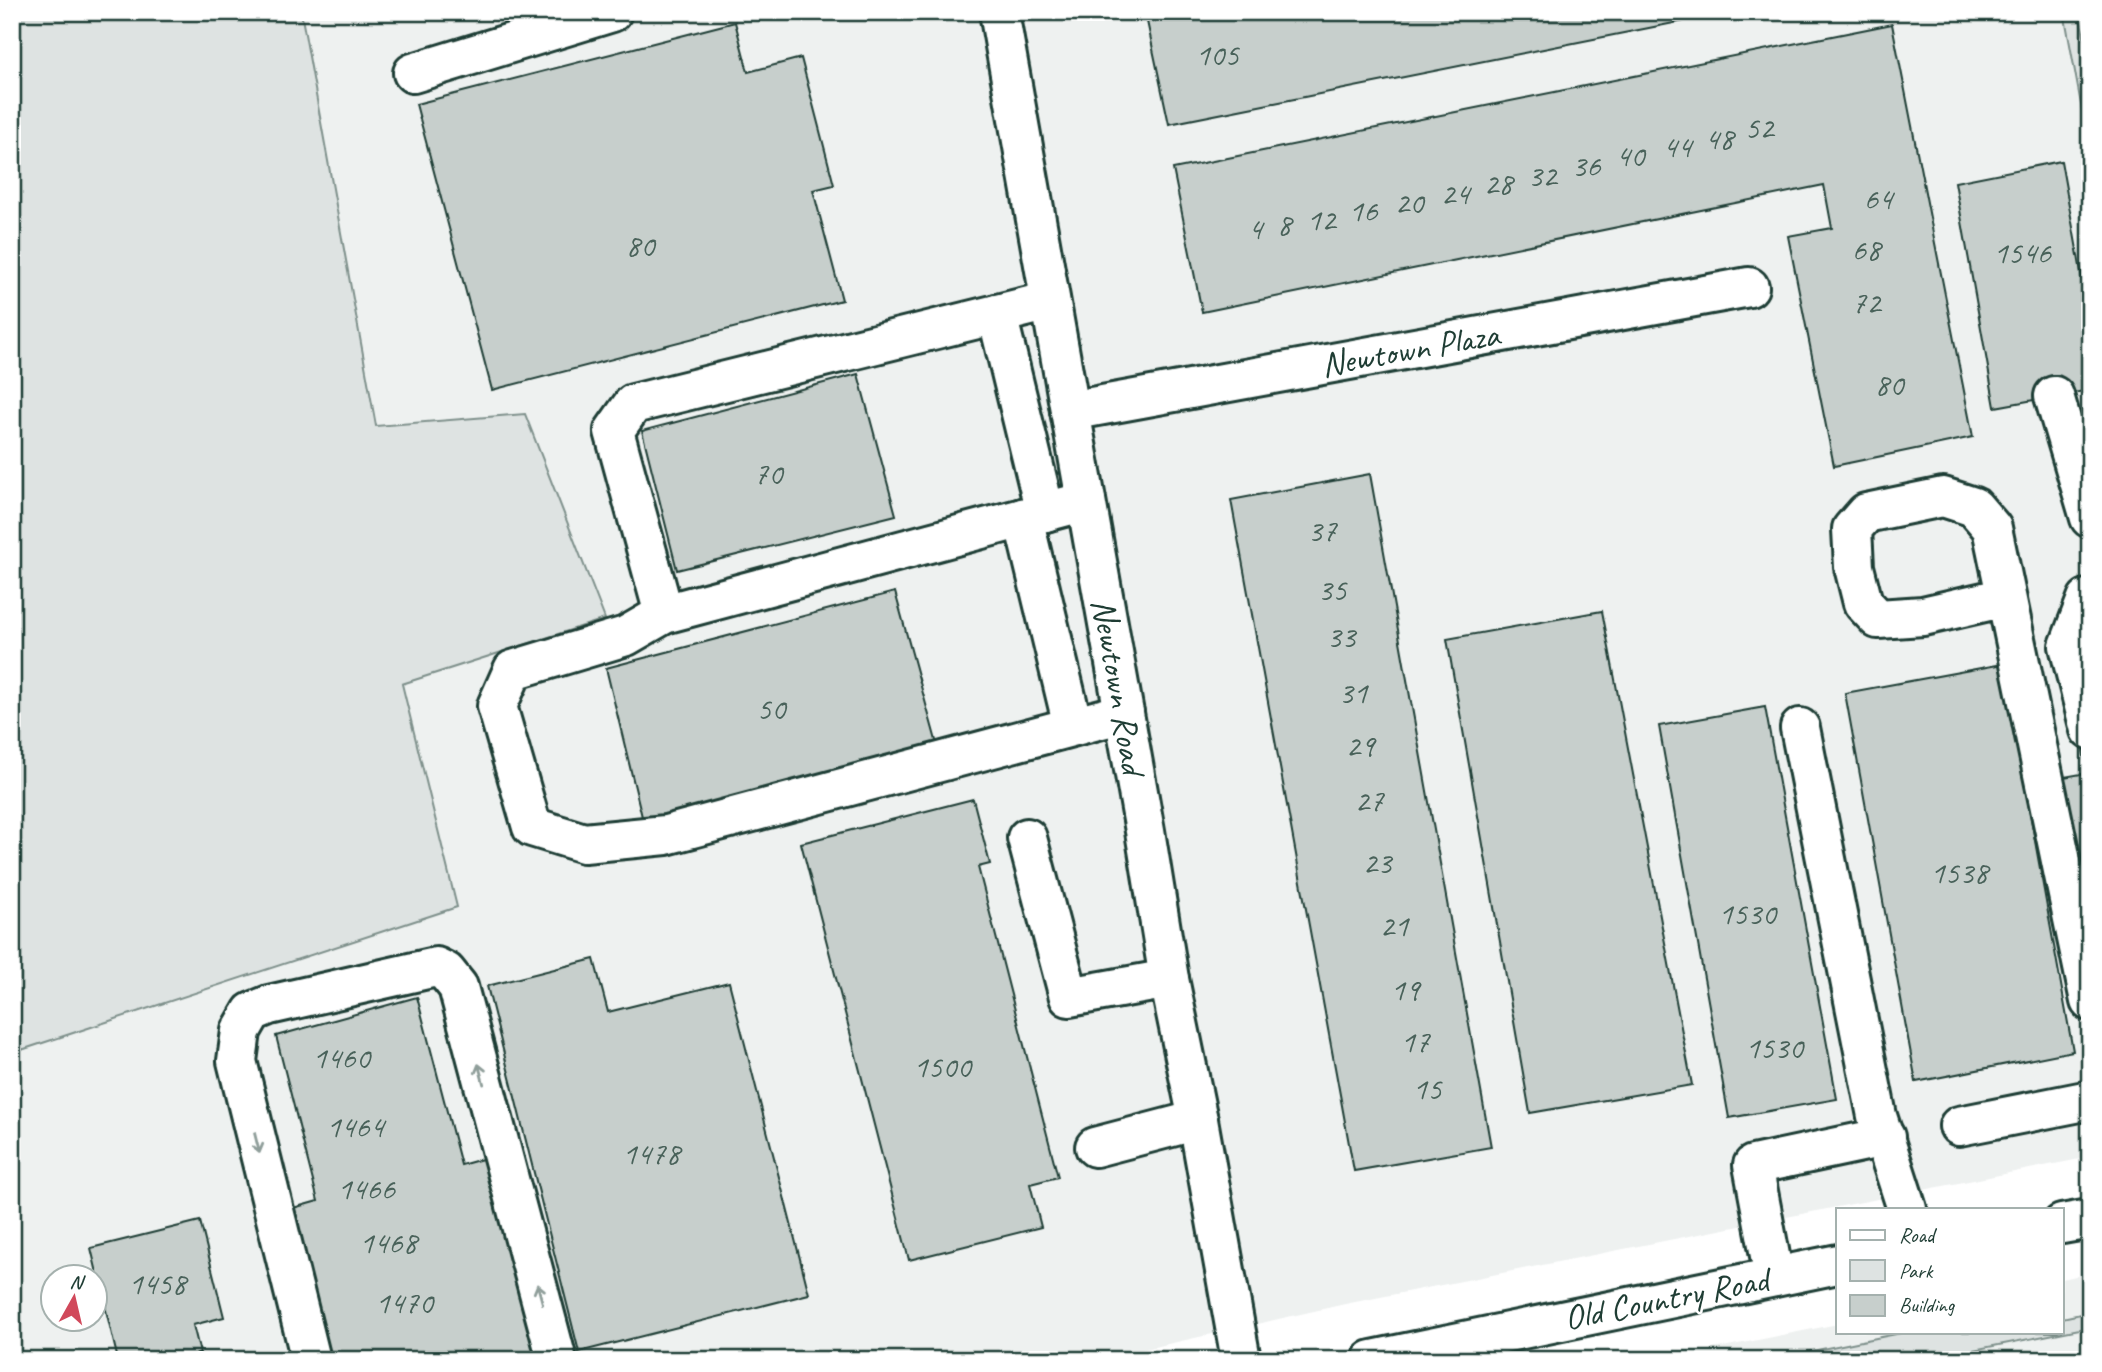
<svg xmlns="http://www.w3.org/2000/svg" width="2102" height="1372" font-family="Caveat,sans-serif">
	<rect width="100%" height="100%" fill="#fff"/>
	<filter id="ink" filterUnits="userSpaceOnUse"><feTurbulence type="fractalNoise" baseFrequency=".0143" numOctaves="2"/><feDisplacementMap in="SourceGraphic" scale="14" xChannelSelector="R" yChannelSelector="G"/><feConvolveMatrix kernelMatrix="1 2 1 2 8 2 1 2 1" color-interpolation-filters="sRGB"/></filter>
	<g filter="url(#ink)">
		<g fill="#eef1f0" fill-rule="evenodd">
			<path d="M12,12H2090V1157L1345,1304L1097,1360H12ZM52,1278H94V1320H52Z"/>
			<path d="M2090,1273V1360H1658L1838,1324V1332H2062V1279Z"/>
		</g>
		<g fill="#dee3e2" stroke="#7e908b" stroke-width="2">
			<path d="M12,12H301L376,426L525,414L605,619L402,684L457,907L12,1053Z"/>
			<path d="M2064,12H2079L2090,66L2089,148Z"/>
			<path d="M2090,1312V1327L1922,1360H1767L1906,1332H2062V1318Z"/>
		</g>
		<g fill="#c7cfcc" stroke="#1f3d34" stroke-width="2">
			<path d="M1145,12H1729L1169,124Z"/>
			<path d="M735,22L748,72L801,58L834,185L813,190L842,300L492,390L416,104Z"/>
			<path d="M1892,24L1973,437L1834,466L1788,236L1832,228L1824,185L1202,312L1173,169Z"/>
			<path d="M2061,161L2090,322V390L1995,407L1955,182Z"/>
			<path d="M858,374L896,515L677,570L642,431Z"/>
			<path d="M1370,474L1491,1147L1354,1171L1231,500Z"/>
			<path d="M895,592L938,748L644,825L606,668Z"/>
			<path d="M1602,611L1692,1085L1530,1113L1447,639Z"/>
			<path d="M2003,664L2073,1051L1916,1082L1845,693Z"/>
			<path d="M2090,700V913L2064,777L2087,773L2074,703Z"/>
			<path d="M1765,707L1837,1099L1729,1118L1659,726Z"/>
			<path d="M973,799L990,864L978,867L1058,1177L1030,1184L1041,1227L909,1260L801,843Z"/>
			<path d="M594,959L608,1012L729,982L809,1294L579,1352L487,986Z"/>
			<path d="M417,997L461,1165L493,1156L548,1360H324L286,1210L318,1201L276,1036Z"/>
			<path d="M200,1221L224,1317L193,1325L200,1353L181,1360H118L91,1248Z"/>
		</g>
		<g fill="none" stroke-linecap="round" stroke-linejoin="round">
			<defs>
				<g id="minor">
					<path d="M999,12L1145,831L1169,979L1198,1120L1241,1360"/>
					<path d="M413,73L612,12"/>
					<path d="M997,314L1045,512"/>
					<path d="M2054,396L2090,518"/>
					<path d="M1070,411L1749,287"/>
					<path d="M1086,501L664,614L626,636L513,670L497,706L532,827L584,843L666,835L1124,713"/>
					<path d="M1023,518L1073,726"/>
					<path d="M2006,597L1923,616L1878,619L1863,603L1854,567L1852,529L1866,513L1943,497L1974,507L1992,528L2090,1001"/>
					<path d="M2090,600L2087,599L2069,646L2090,730"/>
					<path d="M664,614L614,431L633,404L1050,301"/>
					<path d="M1800,728L1877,1116L1907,1209"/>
					<path d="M1027,838L1069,997L1169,979"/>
					<path d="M1959,1126L2090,1100"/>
					<path d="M1095,1147L1198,1120"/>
					<path d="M1774,1277L1753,1165L1885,1137"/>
					<path d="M311,1360L237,1061L241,1031L252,1012L269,1005L436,967L446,972L458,987L557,1360"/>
				</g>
				<g id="major">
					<path d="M2062,1224L2090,1219"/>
					<path d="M1372,1360L1838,1264"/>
				</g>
			</defs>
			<use href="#minor" stroke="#1f3d34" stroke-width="44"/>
			<use href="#major" stroke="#1f3d34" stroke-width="44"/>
			<use href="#minor" stroke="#fff" stroke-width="38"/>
			<use href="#major" stroke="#fff" stroke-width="38"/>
		</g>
		<defs><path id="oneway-shaft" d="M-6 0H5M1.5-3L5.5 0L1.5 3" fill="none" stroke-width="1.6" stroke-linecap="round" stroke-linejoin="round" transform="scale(1.75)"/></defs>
		<g stroke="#8f9e9a">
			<use href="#oneway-shaft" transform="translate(481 1074) rotate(-105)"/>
			<use href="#oneway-shaft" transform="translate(257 1143) rotate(76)"/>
			<use href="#oneway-shaft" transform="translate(540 1294) rotate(-105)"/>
		</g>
	</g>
	<g text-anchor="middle" stroke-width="5" stroke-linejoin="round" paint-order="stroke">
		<g font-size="32" fill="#49625a">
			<text x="1217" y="65">105</text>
			<text x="1759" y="138">52</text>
			<text x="1719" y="149">48</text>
			<text x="1677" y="157">44</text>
			<text x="1630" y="166">40</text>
			<text x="1586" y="176">36</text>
			<text x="1542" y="186">32</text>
			<text x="1498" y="194">28</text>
			<text x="1455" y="204">24</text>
			<text x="1878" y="209">64</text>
			<text x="1409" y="213">20</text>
			<text x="1363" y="221">16</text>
			<text x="1321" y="230">12</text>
			<text x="1284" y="235">8</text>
			<text x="1255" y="239">4</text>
			<text x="640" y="256">80</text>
			<text x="1866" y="260">68</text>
			<text x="2022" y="263">1546</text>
			<text x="1866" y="313">72</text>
			<text x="1889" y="395">80</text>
			<text x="768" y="484">70</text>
			<text x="1322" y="541">37</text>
			<text x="1332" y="600">35</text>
			<text x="1341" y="647">33</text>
			<text x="1353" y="703">31</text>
			<text x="771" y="719">50</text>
			<text x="1360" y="756">29</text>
			<text x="1369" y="811">27</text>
			<text x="1377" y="873">23</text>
			<text x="1959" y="883">1538</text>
			<text x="1747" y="924">1530</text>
			<text x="1394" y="936">21</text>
			<text x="1405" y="1000">19</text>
			<text x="1415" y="1052">17</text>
			<text x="1774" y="1058">1530</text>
			<text x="341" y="1068">1460</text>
			<text x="942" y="1077">1500</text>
			<text x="1427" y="1099">15</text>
			<text x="355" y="1137">1464</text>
			<text x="651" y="1164">1478</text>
			<text x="366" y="1199">1466</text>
			<text x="388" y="1253">1468</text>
			<text x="157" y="1294">1458</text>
			<text x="404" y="1313">1470</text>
		</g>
		<g font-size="35" fill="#1f3d34" stroke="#fff">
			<text transform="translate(1410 349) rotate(-10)" y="12">Newtown Plaza</text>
			<text transform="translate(1119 686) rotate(80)" y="12">Newtown Road</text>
			<text transform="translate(1666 1298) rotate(-11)" y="12">Old Country Road</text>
		</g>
	</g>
	<rect width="2102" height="1372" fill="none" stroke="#fff" stroke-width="42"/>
	<rect x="21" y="21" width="2060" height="1330" fill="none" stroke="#1f3d34" stroke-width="2.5" filter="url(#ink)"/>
	<rect x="1836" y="1208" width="228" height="126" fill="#ffffff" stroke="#a5b1ae" stroke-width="2"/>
	<rect x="1850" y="1230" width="35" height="10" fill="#ffffff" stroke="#a5b1ae" stroke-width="2"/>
	<text x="1899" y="1242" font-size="21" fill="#1f3d34">Road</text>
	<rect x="1850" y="1260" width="35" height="21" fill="#dee3e2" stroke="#a5b1ae" stroke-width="2"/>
	<text x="1899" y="1278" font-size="21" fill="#1f3d34">Park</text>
	<rect x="1850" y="1295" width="35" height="21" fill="#c7cfcc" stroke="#a5b1ae" stroke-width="2"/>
	<text x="1899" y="1312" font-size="21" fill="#1f3d34">Building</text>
	<g transform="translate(74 1298) rotate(8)"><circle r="33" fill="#ffffff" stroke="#a5b1ae" stroke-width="2"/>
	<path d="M0-5L12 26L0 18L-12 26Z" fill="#d1495b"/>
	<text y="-10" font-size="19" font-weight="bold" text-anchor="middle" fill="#1f3d34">N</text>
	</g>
</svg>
